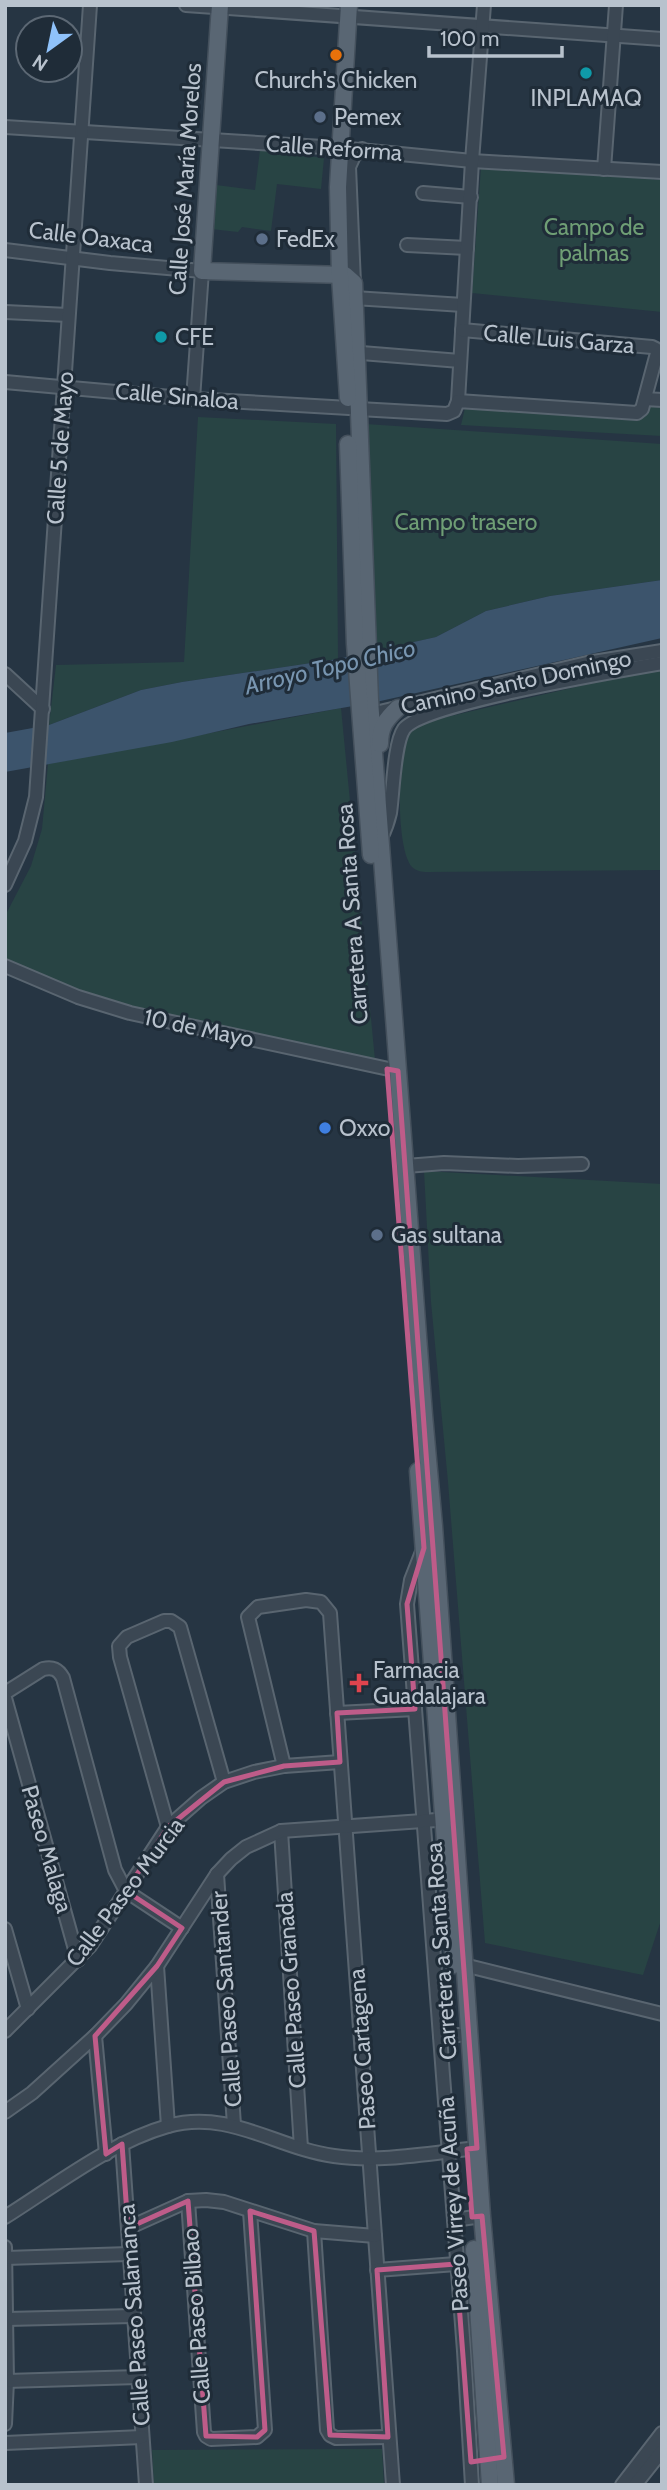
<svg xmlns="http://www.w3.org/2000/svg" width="667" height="2490" font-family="Cabin,sans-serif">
	<rect width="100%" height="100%" fill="#263543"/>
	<g fill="#284444">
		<path d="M260,150L324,158L321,189L277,184L271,231L242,227L238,232L211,229L216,185L255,190Z"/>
		<path d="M481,167L662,180V312L472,293Z"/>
		<path d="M466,404L640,420L648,406L662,408V436L461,425Z"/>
		<path d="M198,417L336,424L338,659L182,682L141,690L49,725L56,665L184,662Z"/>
		<path d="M366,424L662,444V580L550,596L486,611L436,637L375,651Z"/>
		<path d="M662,667V870L427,872C422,872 416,871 412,867C396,849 398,764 405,741C408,732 417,727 425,722Z"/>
		<path d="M341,708L375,1060L98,1001L5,959V916L31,866L42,829L48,764Z"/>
		<path d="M424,1171L662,1184V1917L643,1975L485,1943L448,1482L431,1302Z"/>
		<path d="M382,2449L384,2485H154L152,2450Z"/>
	</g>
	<path fill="#3c546c" d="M662,580V638L376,702L249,724L172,742L5,772V733L49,725L141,690L182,682L338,659L436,637L486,611L550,596Z"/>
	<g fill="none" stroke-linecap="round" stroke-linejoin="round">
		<defs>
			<g id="minor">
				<path d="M186,5L662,39"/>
				<path d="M5,127L339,148L472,161L662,172"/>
				<path d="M604,169L616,5"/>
				<path d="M423,193L471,197"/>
				<path d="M407,245L467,248"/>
				<path d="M5,250L110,263L202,271L193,399"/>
				<path d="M354,283L349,167L354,156L362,149"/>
				<path d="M354,298L463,305"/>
				<path d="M5,312L68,315"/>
				<path d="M349,352L460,361"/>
				<path d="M5,382L193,399L349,408"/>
				<path d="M645,399L662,400"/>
				<path d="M458,401L472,161L484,5"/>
				<path d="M359,409L447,414L454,411L458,401L637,413L642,409L657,353L656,349L652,347L462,330"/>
				<path d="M5,674L43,709"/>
				<path d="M371,714L587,663L662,651"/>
				<path d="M381,838C385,830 388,822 390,813C393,793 394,743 404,729C421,704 622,670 662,663"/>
				<path d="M5,885L25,841L36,797L90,5"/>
				<path d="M5,966L78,997L130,1013L398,1071"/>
				<path d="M406,1166L444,1163L518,1166L582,1164"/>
				<path d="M422,1552L411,1580L407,1604L464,2351L472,2485"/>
				<path d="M5,1693L43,1669C53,1667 58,1669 63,1678L115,1870L126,1891L182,1928"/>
				<path d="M5,1698L78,1960"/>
				<path d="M337,1713L415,1709"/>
				<path d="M284,1766L248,1617L258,1607L306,1600L321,1602L330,1613L393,2485"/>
				<path d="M168,1827L120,1657L119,1646L127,1637L164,1621H171L180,1627L224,1782"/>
				<path d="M281,1831L301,2148"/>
				<path d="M217,1874L234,2125"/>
				<path d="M5,1929L28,2009"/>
				<path d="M464,1965L662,2014"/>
				<path d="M157,1966L168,2126"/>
				<path d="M5,2031L90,1946L168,1827L201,1798L224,1782L254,1772L284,1766L340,1762"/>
				<path d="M95,2036L106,2154"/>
				<path d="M440,2036L459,2035"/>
				<path d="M5,2112L32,2093L95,2036L126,2004L157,1966L217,1874L231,1859L246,1847L281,1831L451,1819"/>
				<path d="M122,2144L146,2485"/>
				<path d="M188,2201L204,2432L206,2436L211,2439L257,2437L265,2430L250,2211"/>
				<path d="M5,2217C56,2185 111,2142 168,2126C229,2109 276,2148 334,2156C381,2163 430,2153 477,2148"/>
				<path d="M454,2220L482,2216"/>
				<path d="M128,2228L188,2201L206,2200L224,2202L314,2231L375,2236"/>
				<path d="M314,2231L327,2430L330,2435L336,2438L388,2437"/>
				<path d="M5,2247L7,2381L5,2424"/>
				<path d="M6,2258L129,2254"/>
				<path d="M377,2270L456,2264"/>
				<path d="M7,2319L133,2316"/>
				<path d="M7,2381L138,2377"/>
				<path d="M5,2443L142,2437"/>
				<path d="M622,2485L662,2433"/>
				<path d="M635,2485L662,2451"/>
			</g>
			<g id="major">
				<path d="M220,5L202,271L345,275L354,283L370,700L424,1415L434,1526L482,2216L506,2485"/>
				<path d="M348,398L340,276L338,187L349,5"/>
				<path d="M348,444L355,644L371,855"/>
				<path d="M380,744C380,727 386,719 398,708"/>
				<path d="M418,1471L454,1965"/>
				<path d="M474,2249L490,2485"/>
			</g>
		</defs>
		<use href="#minor" stroke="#596570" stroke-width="16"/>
		<use href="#major" stroke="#44505c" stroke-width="19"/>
		<use href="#minor" stroke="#3b4753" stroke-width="12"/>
		<use href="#major" stroke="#596673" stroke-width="16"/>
	</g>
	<path fill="none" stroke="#be5c89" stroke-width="5" stroke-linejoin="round" d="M387,1069L398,1071L477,2148L467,2149L472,2217L482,2216L504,2457L471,2462L456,2264L377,2270L388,2437L330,2435L314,2231L250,2211L265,2430L257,2437L206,2436L188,2201L128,2228L122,2144L106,2154L95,2036L157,1966L182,1928L126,1891L168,1827L224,1782L284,1766L340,1762L337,1713L415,1709L407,1604L424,1548Z"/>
	<circle fill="#e8710a" stroke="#1f2c38" stroke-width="2.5" cx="336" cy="55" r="7"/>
	<g fill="#0f9aa8" stroke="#1f2c38" stroke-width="2.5">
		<circle cx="586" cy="73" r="7"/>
		<circle cx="161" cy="337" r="7"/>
	</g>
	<g fill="#5c6f8a" stroke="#1f2c38" stroke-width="2.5">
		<circle cx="320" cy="117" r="7"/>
		<circle cx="262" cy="239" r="7"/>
		<circle cx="377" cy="1235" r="7"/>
	</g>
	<circle fill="#3f7fe0" stroke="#1f2c38" stroke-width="2.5" cx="325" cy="1128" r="7"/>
	<path fill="#e0444e" stroke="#1f2c38" stroke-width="2.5" d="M355.5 1672.5h7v7h7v7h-7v7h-7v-7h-7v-7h7z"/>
	<g text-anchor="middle" stroke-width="6" stroke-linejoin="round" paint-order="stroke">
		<g font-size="23" fill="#b8c2cd" stroke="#1f2c38" text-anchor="start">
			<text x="336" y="88" text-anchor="middle">Church's Chicken</text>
			<text x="586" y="106" text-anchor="middle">INPLAMAQ</text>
			<text x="334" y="125">Pemex</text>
			<text x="276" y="247">FedEx</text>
			<text x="175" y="345">CFE</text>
			<text x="339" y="1136">Oxxo</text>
			<text x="391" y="1243">Gas sultana</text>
			<text x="373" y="1678">Farmacia<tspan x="373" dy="26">Guadalajara</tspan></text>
		</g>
		<g font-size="23" fill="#b8c2cd" stroke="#1f2c38">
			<text transform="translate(334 148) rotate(4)" y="8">Calle Reforma</text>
			<text transform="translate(185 179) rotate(-86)" y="8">Calle José María Morelos</text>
			<text transform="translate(91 237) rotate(7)" y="8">Calle Oaxaca</text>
			<text transform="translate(559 339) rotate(5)" y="8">Calle Luis Garza</text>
			<text transform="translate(177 396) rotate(5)" y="8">Calle Sinaloa</text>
			<text transform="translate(60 448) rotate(-86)" y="8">Calle 5 de Mayo</text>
			<text transform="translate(516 682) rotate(-12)" y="8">Camino Santo Domingo</text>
			<text transform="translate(352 914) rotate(-94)" y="8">Carretera A Santa Rosa</text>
			<text transform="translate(199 1028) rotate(12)" y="8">10 de Mayo</text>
			<text transform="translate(47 1849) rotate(74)" y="8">Paseo Malaga</text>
			<text transform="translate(125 1892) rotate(-53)" y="8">Calle Paseo Murcia</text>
			<text transform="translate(441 1951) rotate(-94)" y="8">Carretera a Santa Rosa</text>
			<text transform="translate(291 1990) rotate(-94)" y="8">Calle Paseo Granada</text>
			<text transform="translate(226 1999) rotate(-94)" y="8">Calle Paseo Santander</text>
			<text transform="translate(362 2049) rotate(-94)" y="8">Paseo Cartagena</text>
			<text transform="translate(453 2204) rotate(-94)" y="8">Paseo Virrey de Acuña</text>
			<text transform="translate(134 2315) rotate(-94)" y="8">Calle Paseo Salamanca</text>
			<text transform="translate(196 2316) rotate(-94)" y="8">Calle Paseo Bilbao</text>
		</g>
		<g font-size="23" fill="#6f9e75" stroke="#1f2c38">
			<text x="594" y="235">Campo de<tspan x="594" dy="26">palmas</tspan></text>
			<text x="466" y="530">Campo trasero</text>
		</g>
		<g font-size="24" font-style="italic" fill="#7895b0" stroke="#1f2c38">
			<text transform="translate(330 667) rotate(-13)" y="8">Arroyo Topo Chico</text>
		</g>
	</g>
	<rect width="667" height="2490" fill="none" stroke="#b8c2cd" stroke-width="14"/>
	<g transform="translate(49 49) rotate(213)"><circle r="33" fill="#1f2c38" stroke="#5c6874" stroke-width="2"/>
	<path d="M0-5L12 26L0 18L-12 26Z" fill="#8fc2fa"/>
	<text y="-10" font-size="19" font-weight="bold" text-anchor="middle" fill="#b8c2cd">N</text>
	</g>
	<path d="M429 46v10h133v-10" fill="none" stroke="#b8c2cd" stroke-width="3.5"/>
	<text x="440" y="46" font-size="21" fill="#b8c2cd" stroke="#1f2c38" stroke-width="5" paint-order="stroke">100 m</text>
</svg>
